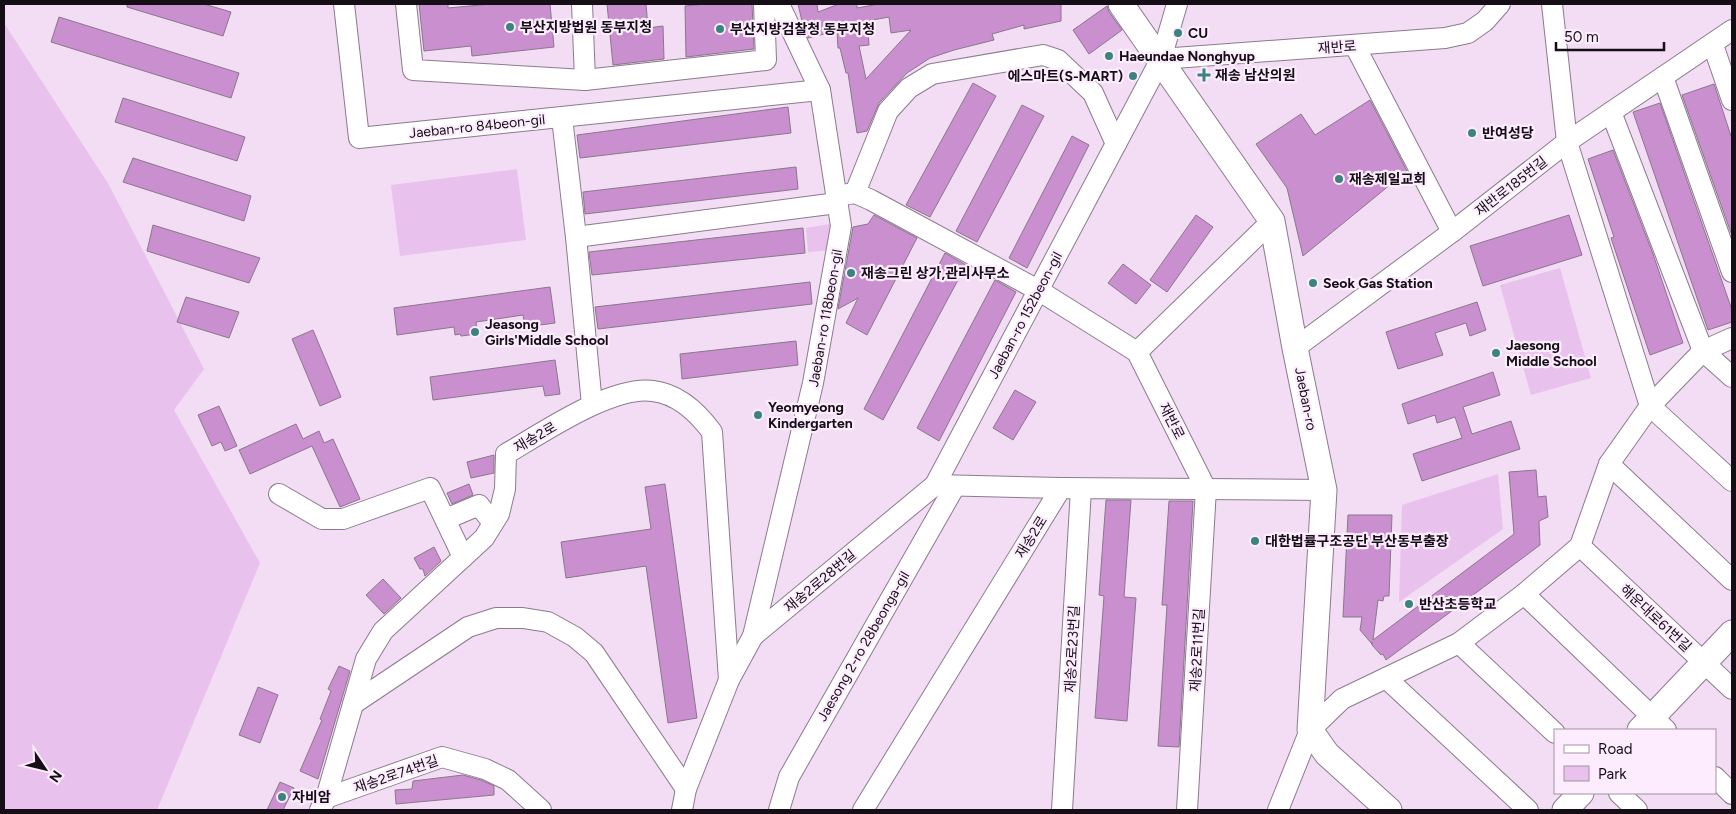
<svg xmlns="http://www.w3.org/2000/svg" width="1736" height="814" font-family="Figtree,'Noto Sans KR',sans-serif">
	<rect width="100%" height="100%" fill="#f2ddf4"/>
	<g fill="#e9c1ed">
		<path d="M4,23L109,185L204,369L174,410L260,563L157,810H4Z"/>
		<path d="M517,169L526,240L400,256L391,185Z"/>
		<path d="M830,224L833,250L808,252L806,228Z"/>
		<path d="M1560,268L1591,378L1531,395L1500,285Z"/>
		<path d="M1498,474L1503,529L1399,602L1402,505Z"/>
	</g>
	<g fill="#c98fcf" stroke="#8a778b" fill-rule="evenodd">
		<path d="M127,4H204L231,12L223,36L127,7Z"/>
		<path d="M419,4H448V8L491,4H550L554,47L472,56L471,46L424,51Z"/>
		<path d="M607,4H646L648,28L663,26L664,59L613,65Z"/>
		<path d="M705,4H752L754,49L686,57L685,6Z"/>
		<path d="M798,4H817L818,12L839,4H857V8L879,4H1061V21L1024,29V25L992,34L994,40L954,50L930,58L907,73L879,103L867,131L857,133L848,73H846L840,48H838L837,31L808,38L804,30ZM889,17L891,33L911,30L866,79L859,46L869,45L867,21Z"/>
		<path d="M1107,6L1109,12L1122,30L1089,54L1073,30Z"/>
		<path d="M59,17L239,73L231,98L51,42Z"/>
		<path d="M973,83L996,96L930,217L906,205Z"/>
		<path d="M1714,84L1732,139V233H1731L1682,95Z"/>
		<path d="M123,98L245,137L237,161L115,122Z"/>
		<path d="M1370,100L1407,171L1303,256L1287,188L1256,144L1301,114L1315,135Z"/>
		<path d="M1660,103L1732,310V322L1708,330L1633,112Z"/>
		<path d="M1022,105L1044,116L977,242L956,231Z"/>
		<path d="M788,107L791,133L580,158L577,135Z"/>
		<path d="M1072,136L1089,145L1027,268L1009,258Z"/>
		<path d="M1613,150L1653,254L1683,343L1650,355L1611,238L1614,237L1588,159Z"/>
		<path d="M133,158L251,196L244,221L123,182Z"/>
		<path d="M796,167L798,189L585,214L583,192Z"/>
		<path d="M874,215L917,238L867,335L846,323L858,298L838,309L853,227L868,224Z"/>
		<path d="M1196,215L1213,227L1167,292L1150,280Z"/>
		<path d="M1569,215L1582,255L1483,286L1470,246Z"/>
		<path d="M153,225L260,258L249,283L147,251Z"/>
		<path d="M803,228L805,253L592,275L589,252Z"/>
		<path d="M945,253L966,265L883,420L864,409Z"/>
		<path d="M1123,264L1151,285L1136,304L1108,283Z"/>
		<path d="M995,280L1016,292L939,441L917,428Z"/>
		<path d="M810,282L812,304L598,329L595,307Z"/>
		<path d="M550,287L555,323L525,327L523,315L476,322L477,334L461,336L460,334L455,335L454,327L397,335L394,308Z"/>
		<path d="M186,297L239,312L229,338L177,322Z"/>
		<path d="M1477,302L1486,330L1470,336L1466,323L1435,333L1443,355L1398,369L1386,332Z"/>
		<path d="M313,330L341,397L320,406L292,339Z"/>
		<path d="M796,341L798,365L682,379L680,354Z"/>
		<path d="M555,360L560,394L545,396L543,386L433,400L430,377Z"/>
		<path d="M1493,372L1500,395L1463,407L1472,434L1511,421L1520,449L1422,481L1413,454L1462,438L1455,417L1437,423L1435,415L1408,424L1402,404Z"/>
		<path d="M1015,390L1036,402L1013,440L993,428Z"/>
		<path d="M219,406L237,446L225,451L221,442L212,446L198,415Z"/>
		<path d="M296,424L303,439L319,431L324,443L333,439L360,499L340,507L312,446L250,474L239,450Z"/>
		<path d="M494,455V473L471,478L467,462Z"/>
		<path d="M1536,470L1538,497L1546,496L1548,517L1539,521L1540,545L1386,660L1383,654L1381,655L1372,645V642V644L1360,630L1362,617H1343L1348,515H1392L1389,596H1384L1383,601L1378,600L1373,640L1514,534L1509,472Z"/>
		<path d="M469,484L473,495L452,504L447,493Z"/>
		<path d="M665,484L697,718L668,723L646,566L566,578L561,542L651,529L645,487Z"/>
		<path d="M1106,500H1131L1124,597L1136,598L1127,721L1095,718L1104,596L1099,595Z"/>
		<path d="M1169,501H1193L1179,747L1158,746L1167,605H1162Z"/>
		<path d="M434,547L441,561L425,576L423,569H420L414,558Z"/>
		<path d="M383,579L401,598L384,614L366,595Z"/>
		<path d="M339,666L350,671L318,779L300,771L322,720L320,719L331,691L328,689Z"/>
		<path d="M258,687L278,695L260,743L239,735Z"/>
		<path d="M463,775L481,780L494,786V795L396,804L395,790L412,789L413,781Z"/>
		<path d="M280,782L294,788L283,810H267Z"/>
	</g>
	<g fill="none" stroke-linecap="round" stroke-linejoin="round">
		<defs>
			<g id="minor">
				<path d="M344,4L359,138L820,90"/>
				<path d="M406,4L413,70L585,80L766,60L764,4"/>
				<path d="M582,4L585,80"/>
				<path d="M1552,4L1567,142L1650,406L1732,481"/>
				<path d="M1713,45L1732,100"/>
				<path d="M1355,46L1452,232"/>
				<path d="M1161,59L1445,38L1468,33L1485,21L1500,4"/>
				<path d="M1663,77L1732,272"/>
				<path d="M1611,112L1703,351L1732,377"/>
				<path d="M562,118L576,237L592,405"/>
				<path d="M855,193L888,111L909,88L932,74L1043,55L1058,60L1093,93L1116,144"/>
				<path d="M836,196L855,193L871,200L1038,290L1137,352L1206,489L1187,810"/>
				<path d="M576,237L837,203"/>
				<path d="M1295,348L1452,232L1567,142L1732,30"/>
				<path d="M1137,352L1272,221"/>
				<path d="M1609,464L1732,580"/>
				<path d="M935,485L1161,59L1177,4"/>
				<path d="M279,494L322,519H343L430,488L463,557"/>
				<path d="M446,519L479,505L493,523"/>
				<path d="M1580,546L1732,689"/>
				<path d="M1524,594L1666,730"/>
				<path d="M753,636L813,383L841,226L820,90L779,4"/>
				<path d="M1459,643L1555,733"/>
				<path d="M1386,678L1528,810"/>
				<path d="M353,704L468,627L496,618H523L548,622L575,637L594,653L686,789"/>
				<path d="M1715,777L1732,794"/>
				<path d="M1619,793L1637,810"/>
				<path d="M326,798L442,757L485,769L508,780L541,810"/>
				<path d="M320,810L326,798L366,659L383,631L484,538L499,514L505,489L506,454C542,433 612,385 653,391C678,394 698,413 712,432L729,680"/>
				<path d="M682,810L686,789L729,680L753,636L935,485L1061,488"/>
				<path d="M779,810L789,777L955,486"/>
				<path d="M863,810L1061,488L1324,490"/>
				<path d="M1062,810L1081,489"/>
				<path d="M1278,810L1310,730L1342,699L1459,643L1524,594L1580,546L1609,464L1650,406L1703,351L1732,338"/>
			</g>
			<g id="major">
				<path d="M1121,4L1272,221L1295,348L1324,490L1310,730L1327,754L1389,810"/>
				<path d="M1640,730L1732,633"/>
				<path d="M1565,810L1581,793"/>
			</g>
		</defs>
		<use href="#minor" stroke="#8d7a8f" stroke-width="22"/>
		<use href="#major" stroke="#8d7a8f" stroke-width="27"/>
		<use href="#minor" stroke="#fff" stroke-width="20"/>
		<use href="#major" stroke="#fff" stroke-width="25"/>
	</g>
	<g fill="#3b837f" stroke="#fdecfe" stroke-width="2">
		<circle cx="510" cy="27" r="5"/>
		<circle cx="720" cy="29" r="5"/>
		<circle cx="1178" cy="33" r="5"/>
		<circle cx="1109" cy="56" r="5"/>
		<path d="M1201.5 67.5h5v5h5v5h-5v5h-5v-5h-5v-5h5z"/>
		<circle cx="1133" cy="76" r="5"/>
		<circle cx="1472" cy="133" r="5"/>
		<circle cx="1339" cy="179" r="5"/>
		<circle cx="851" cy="273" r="5"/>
		<circle cx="1313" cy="283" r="5"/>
		<circle cx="475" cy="332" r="5"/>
		<circle cx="1496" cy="353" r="5"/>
		<circle cx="758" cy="415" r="5"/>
		<circle cx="1255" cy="541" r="5"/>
		<circle cx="1409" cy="604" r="5"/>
		<circle cx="282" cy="797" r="5"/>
	</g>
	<g text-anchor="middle" stroke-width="4.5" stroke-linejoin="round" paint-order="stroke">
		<g font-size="14" font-weight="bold" fill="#150e16" stroke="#fdecfe" text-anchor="start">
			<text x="520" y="32">부산지방법원 동부지청</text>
			<text x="730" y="34">부산지방검찰청 동부지청</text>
			<text x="1188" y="38">CU</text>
			<text x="1119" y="61">Haeundae Nonghyup</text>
			<text x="1215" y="80">재송 남산의원</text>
			<text x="1123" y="81" text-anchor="end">에스마트(S-MART)</text>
			<text x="1482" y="138">반여성당</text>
			<text x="1349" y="184">재송제일교회</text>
			<text x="861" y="278">재송그린 상가,관리사무소</text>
			<text x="1323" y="288">Seok Gas Station</text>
			<text x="485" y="329">Jeasong<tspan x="485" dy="16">Girls'Middle School</tspan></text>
			<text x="1506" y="350">Jaesong<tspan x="1506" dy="16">Middle School</tspan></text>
			<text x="768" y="412">Yeomyeong<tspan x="768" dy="16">Kindergarten</tspan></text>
			<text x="1265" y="546">대한법률구조공단 부산동부출장</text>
			<text x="1419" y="609">반산초등학교</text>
			<text x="292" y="802">자비암</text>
		</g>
		<g font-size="14" fill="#150e16" stroke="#fdecfe">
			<text transform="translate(1337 47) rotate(-4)" y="5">재반로</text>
			<text transform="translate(477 126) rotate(-6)" y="5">Jaeban-ro 84beon-gil</text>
			<text transform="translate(1511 186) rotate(-38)" y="5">재반로185번길</text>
			<text transform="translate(1025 315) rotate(-62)" y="5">Jaeban-ro 152beon-gil</text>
			<text transform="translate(825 318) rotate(-80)" y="5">Jaeban-ro 118beon-gil</text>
			<text transform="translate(1306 399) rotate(79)" y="5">Jaeban-ro</text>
			<text transform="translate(1172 421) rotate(63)" y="5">재반로</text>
			<text transform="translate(535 437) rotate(-30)" y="5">재송2로</text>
			<text transform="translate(1031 537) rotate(-58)" y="5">재송2로</text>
			<text transform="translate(820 581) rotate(-40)" y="5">재송2로28번길</text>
			<text transform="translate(1656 618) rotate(43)" y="5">해운대로61번길</text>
			<text transform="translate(863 646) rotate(-60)" y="5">Jaesong 2-ro 28beonga-gil</text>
			<text transform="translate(1072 649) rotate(-87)" y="5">재송2로23번길</text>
			<text transform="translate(1197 650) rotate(-87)" y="5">재송2로11번길</text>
			<text transform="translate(396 774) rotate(-19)" y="5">재송2로74번길</text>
		</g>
	</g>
	<rect width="1736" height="814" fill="none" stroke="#150e16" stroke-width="10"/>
	<rect x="1554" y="729" width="162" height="65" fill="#fdecfe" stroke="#a093a1"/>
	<rect x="1564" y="745" width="25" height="8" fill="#ffffff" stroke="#a093a1"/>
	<text x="1598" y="754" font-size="15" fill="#150e16">Road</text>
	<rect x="1564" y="766" width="25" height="15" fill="#e9c1ed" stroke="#a093a1"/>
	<text x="1598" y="779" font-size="15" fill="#150e16">Park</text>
	<g transform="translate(45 769) rotate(125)" stroke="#fdecfe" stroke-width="4" paint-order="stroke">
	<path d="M0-4L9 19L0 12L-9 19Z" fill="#150e16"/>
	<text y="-8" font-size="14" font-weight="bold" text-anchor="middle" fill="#150e16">N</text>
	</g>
	<path d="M1556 42v8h108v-8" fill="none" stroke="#150e16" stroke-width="2.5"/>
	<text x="1564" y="42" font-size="15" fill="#150e16" stroke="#fdecfe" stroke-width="4" paint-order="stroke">50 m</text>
</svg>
